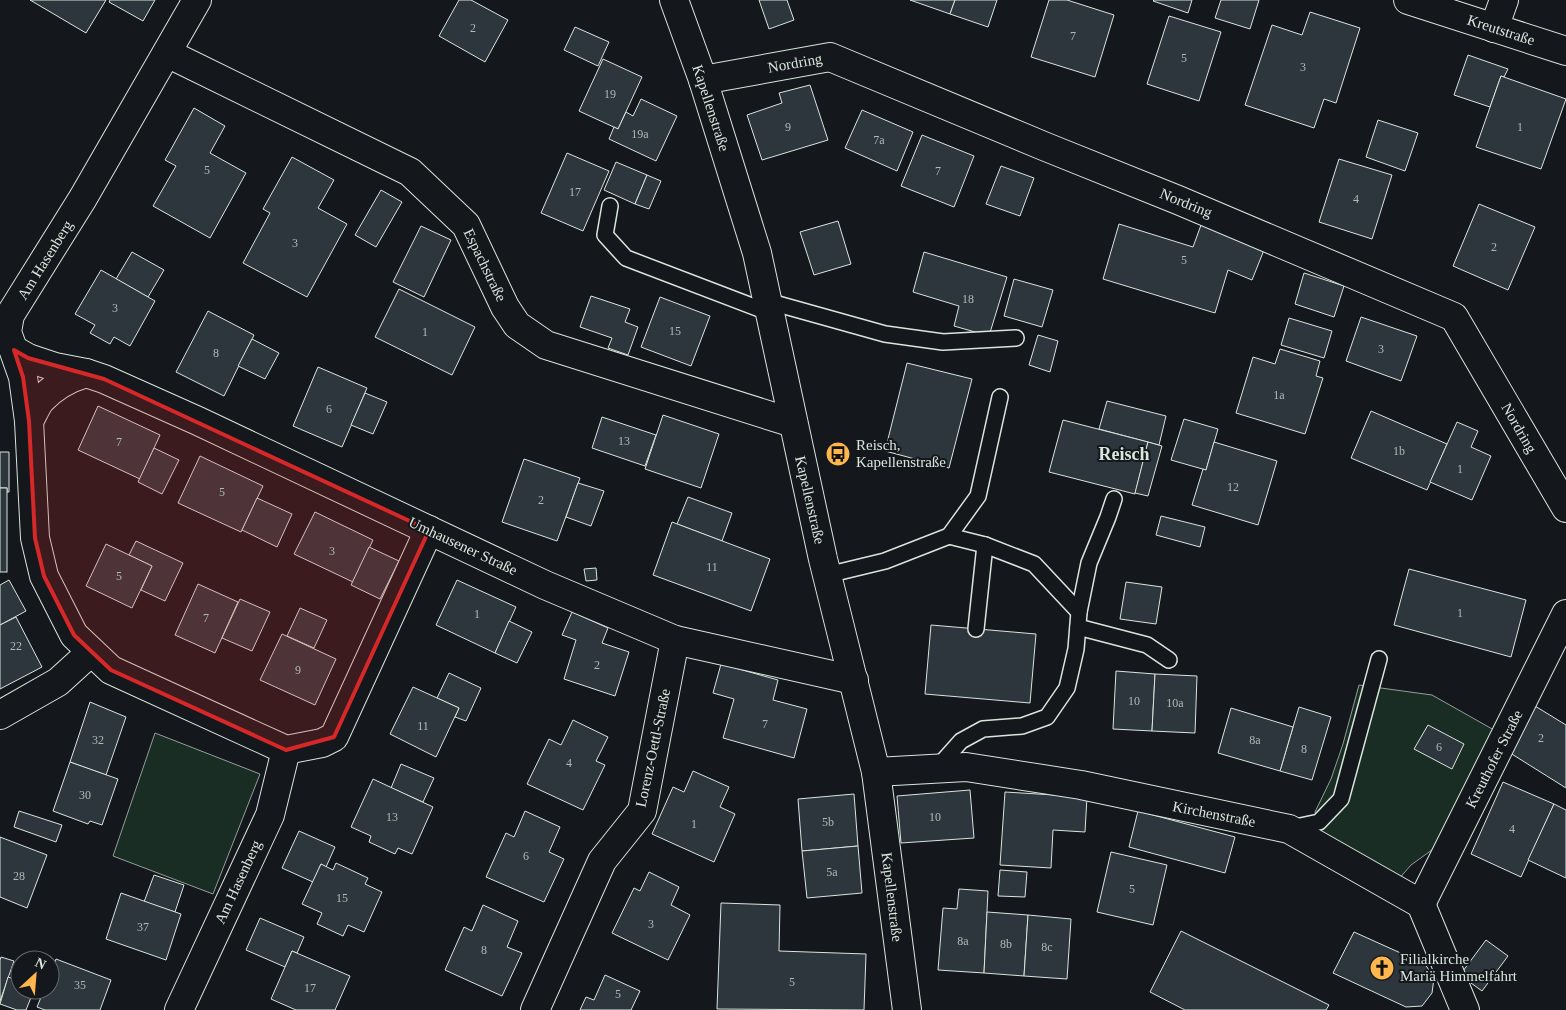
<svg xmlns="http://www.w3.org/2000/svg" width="1566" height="1010" font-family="Georgia,serif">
	<rect width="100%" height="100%" fill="#14181c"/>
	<g fill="#1a2d24" stroke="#939e99">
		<path d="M1359,685L1432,695L1494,730L1436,847L1411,865L1397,881L1323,836L1315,812L1331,779L1343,744Z"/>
		<path d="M155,733L260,774L213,894L113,856Z"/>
	</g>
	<g fill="#2c363c" stroke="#d8e6dc">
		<path d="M30,0H106L86,33Z"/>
		<path d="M110,0H155L143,21L109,2Z"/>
		<path d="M459,0H471L508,20L485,62L439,36Z"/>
		<path d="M759,0H787L794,20L769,29Z"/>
		<path d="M910,0H955L950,14Z"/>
		<path d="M955,0H997L988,27L950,14Z"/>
		<path d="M1049,0H1067L1114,15L1095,77L1031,57Z"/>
		<path d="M1154,0H1192L1188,13L1153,1Z"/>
		<path d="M1221,0H1259L1250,29L1215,18Z"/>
		<path d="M1310,12L1360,28L1336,103L1324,99L1314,128L1245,105L1272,25L1302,35Z"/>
		<path d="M1169,16L1221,32L1199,101L1147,84Z"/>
		<path d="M575,27L609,42L598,66L564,50Z"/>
		<path d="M1468,55L1508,69L1504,77L1501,76L1490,107L1454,95Z"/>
		<path d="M603,59L642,77L618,129L579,111Z"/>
		<path d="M1501,76L1566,99L1541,169L1476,147Z"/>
		<path d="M810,85L828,140L762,160L747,115L782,103L779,93Z"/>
		<path d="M641,99L677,116L656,161L609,139L614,127L618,129L626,112L633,116Z"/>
		<path d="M194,108L225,126L210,153L246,173L210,238L153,206L176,166L165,160Z"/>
		<path d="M862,110L913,132L897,171L845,148Z"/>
		<path d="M1378,120L1418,133L1405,171L1366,157Z"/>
		<path d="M922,135L974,156L954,207L901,186Z"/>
		<path d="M567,153L609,171L583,231L541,213Z"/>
		<path d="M292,157L334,180L318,208L347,224L307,297L243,263L270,213L263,209Z"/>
		<path d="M1339,159L1392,175L1372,239L1319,222Z"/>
		<path d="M616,162L647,175L635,204L604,190Z"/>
		<path d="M1001,166L1034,178L1020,216L986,204Z"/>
		<path d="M647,175L661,181L649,209L635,204Z"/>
		<path d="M381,190L402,202L376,247L355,235Z"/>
		<path d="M1479,204L1535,227L1508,290L1453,266Z"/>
		<path d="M838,221L851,264L814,275L800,232Z"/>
		<path d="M1119,224L1193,247L1201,225L1264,250L1252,280L1228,270L1215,313L1103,279Z"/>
		<path d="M421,226L451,240L424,297L393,282Z"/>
		<path d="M132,252L164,270L148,297L116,279Z"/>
		<path d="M924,252L1007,277L989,336L954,326L959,306L913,292Z"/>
		<path d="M101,270L155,301L130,346L114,337L110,344L90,333L95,325L75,314Z"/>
		<path d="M1304,273L1344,286L1334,317L1295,304Z"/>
		<path d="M1014,279L1053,290L1042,327L1004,316Z"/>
		<path d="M399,289L475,327L452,375L375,337Z"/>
		<path d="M591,296L630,309L625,322L638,327L628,355L608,348L612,338L580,327Z"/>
		<path d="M660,297L710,316L691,366L641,347Z"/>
		<path d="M208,311L254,335L224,396L176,372Z"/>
		<path d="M1361,317L1417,336L1401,381L1346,361Z"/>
		<path d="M1289,318L1332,331L1324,358L1281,345Z"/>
		<path d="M1038,335L1058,341L1050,372L1029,365Z"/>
		<path d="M252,339L279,353L265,379L238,366Z"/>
		<path d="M1280,349L1320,361L1316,376L1323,378L1305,434L1236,413L1253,357L1275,364Z"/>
		<path d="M907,363L972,379L949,468L885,451Z"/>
		<path d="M318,367L367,388L342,447L293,426Z"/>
		<path d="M365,393L387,402L373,434L351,425Z"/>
		<path d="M1107,401L1166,416L1159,445L1099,429Z"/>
		<path d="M98,406L160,435L140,479L78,450Z"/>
		<path d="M1371,411L1447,444L1427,490L1351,458Z"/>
		<path d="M663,415L719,434L701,488L645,469Z"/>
		<path d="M602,417L656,435L645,466L592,448Z"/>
		<path d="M1184,419L1218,429L1206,470L1171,460Z"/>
		<path d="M1063,420L1148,442L1135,494L1049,472Z"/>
		<path d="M1457,422L1478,431L1471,447L1491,456L1472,500L1430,482Z"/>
		<path d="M1148,442L1162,446L1148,496L1135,493Z"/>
		<path d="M1214,442L1277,461L1258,525L1192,505L1203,469L1206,470Z"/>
		<path d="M154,448L179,460L162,494L138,482Z"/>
		<path d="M0,452H9V492H7V488H0Z"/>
		<path d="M200,456L263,486L241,532L178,503Z"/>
		<path d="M524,459L580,478L557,541L502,522Z"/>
		<path d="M578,483L604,491L591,526L566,517Z"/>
		<rect x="0" y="488" width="7" height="84"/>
		<path d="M688,497L732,513L722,541L677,524Z"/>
		<path d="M257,498L292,514L277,547L242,530Z"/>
		<path d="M315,512L373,540L353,582L294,554Z"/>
		<path d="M1161,516L1205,527L1200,547L1156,535Z"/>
		<path d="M672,522L770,559L751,611L653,575Z"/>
		<path d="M136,541L183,563L165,601L141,590L152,566L129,555Z"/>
		<path d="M106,544L152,566L132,608L86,586Z"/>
		<path d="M369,547L399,561L380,599L351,585Z"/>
		<path d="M596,568L597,580L586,581L584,569Z"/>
		<path d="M1409,569L1526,600L1511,657L1394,625Z"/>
		<path d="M9,580L26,611L0,625V585Z"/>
		<path d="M457,580L516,607L495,653L436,625Z"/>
		<path d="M1126,582L1162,587L1156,624L1120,619Z"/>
		<path d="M198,584L238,602L215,653L175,635Z"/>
		<path d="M240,599L270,612L252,651L222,638Z"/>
		<path d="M300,608L327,620L314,648L287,636Z"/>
		<path d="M572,612L608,628L602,643L629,652L615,696L564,679L576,640L562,635Z"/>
		<path d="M16,617L42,667L0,689V625Z"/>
		<path d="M509,621L532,632L517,663L495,653Z"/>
		<path d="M931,625L1036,634L1030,703L925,694Z"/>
		<path d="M282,634L336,659L315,705L260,680Z"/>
		<path d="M721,664L778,680L773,700L807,709L794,758L723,738L734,699L713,693Z"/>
		<path d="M1116,671L1155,674L1152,731L1113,729Z"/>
		<path d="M449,673L481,688L466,721L455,717L459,708L437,698Z"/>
		<path d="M1155,674L1197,676L1195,733L1152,731Z"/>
		<path d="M413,687L459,708L436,757L390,734Z"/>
		<path d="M90,702L126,717L106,775L70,762Z"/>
		<path d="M1535,706L1566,725V788L1507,751Z"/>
		<path d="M1299,707L1331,717L1312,780L1280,771Z"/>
		<path d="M1231,708L1293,727L1280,771L1218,753Z"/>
		<path d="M573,720L608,737L596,761L605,765L583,810L527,784L549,739L561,745Z"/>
		<path d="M1428,725L1464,744L1452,769L1414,749Z"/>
		<path d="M70,762L118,779L102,825L90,821L88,824L53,811Z"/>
		<path d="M401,764L434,778L423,802L391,788Z"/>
		<path d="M693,771L729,787L720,807L735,814L714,862L652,834L673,787L684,792Z"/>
		<path d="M373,779L433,807L412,854L398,848L395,854L369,842L371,836L351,827Z"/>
		<path d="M1503,782L1554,804L1521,877L1471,854Z"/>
		<path d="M970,790L974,838L901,843L897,796Z"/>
		<path d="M1005,792L1087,797L1085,832L1053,830L1051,868L1000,865Z"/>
		<path d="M854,794L858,846L802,851L798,799Z"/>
		<path d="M1554,804L1566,810V878L1528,860Z"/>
		<path d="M19,811L62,825L56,842L14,827Z"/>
		<path d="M525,811L560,827L549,852L564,859L544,902L486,877L506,833L514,837Z"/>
		<path d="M1138,811L1235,837L1225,873L1129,847Z"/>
		<path d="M299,831L335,847L326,867L321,864L313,882L282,868Z"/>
		<path d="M0,837L47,855L27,908L0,897Z"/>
		<path d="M858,846L862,893L807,898L802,851Z"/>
		<path d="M1111,852L1167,865L1153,925L1097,912Z"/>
		<path d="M336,863L368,878L365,884L382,892L364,932L348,925L343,936L317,924L322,913L302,904L321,864L333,870Z"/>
		<path d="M1000,870L1027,872L1025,897L998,896Z"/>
		<path d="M649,872L679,887L671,905L690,915L668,960L612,933L634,888L640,891Z"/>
		<path d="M154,875L184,885L175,912L144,902Z"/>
		<path d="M959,889L988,891L984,973L938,970L943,908L957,909Z"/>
		<path d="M121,893L181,914L166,960L106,939Z"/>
		<path d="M721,903L780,905L779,951L866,954L864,1010L717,1009Z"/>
		<path d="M483,905L518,921L507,947L522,953L502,996L445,970L464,927L472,931Z"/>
		<path d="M987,912L1028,915L1024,976L984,973Z"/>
		<path d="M1028,915L1071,919L1067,979L1024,976Z"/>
		<path d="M260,918L304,937L297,953L292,951L285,967L246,950Z"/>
		<path d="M1181,931L1329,1005L1326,1010H1185L1150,992Z"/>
		<path d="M1354,932L1425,964L1434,978L1432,993L1422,1006L1406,1007L1333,973Z"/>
		<path d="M1486,940L1508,956L1482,991L1460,975Z"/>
		<path d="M292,951L350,976L335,1010H296L271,999Z"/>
		<path d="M1,957L14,961L0,1001V960Z"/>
		<path d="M56,959L111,980L100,1010H45L37,1007L44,990H50V974Z"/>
		<path d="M605,975L640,991L631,1010H580L586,997L594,1000Z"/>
		<path d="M8,977L20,981V990H34L26,1010H17L0,1004Z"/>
	</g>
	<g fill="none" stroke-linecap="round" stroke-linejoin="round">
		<defs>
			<g id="service">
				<path d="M610,206L605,235L626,258L770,313"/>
				<path d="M767,301L885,334L943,342L1016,338"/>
				<path d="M949,536L985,545L1034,564L1079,612"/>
				<path d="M827,575L885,561L949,536L978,496L1000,397"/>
				<path d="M1078,627L1147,645L1169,660"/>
				<path d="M976,629L985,545"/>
				<path d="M936,769L961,741L983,729L1022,726L1047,717L1067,688L1076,649L1079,612L1089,563L1108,517L1114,499"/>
				<path d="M1291,828L1319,822L1341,799L1379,659"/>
			</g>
			<g id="minor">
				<path d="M197,0L83,198L10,315L7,332L23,377L29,421L35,538L44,576L74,635L111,670L286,750L322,743L334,737L429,530"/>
				<path d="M674,0L703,80L757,253L823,559L876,772L907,1010"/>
				<path d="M1408,0L1566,51"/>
				<path d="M1494,28L1504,0"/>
				<path d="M167,53L410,172L466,225L505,307L517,325L546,345L793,423"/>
				<path d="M703,80L830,57L1046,147L1178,200L1454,317L1566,508"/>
				<path d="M14,350L28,358L55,367L86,373L104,379L198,421L545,585L675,640L854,680"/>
				<path d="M29,421C33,415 36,406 41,400C53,387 69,378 86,373"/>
				<path d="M0,715L58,682L91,652"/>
				<path d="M876,772L966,767L1081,785L1289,829L1421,904L1465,1010"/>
				<path d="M1421,904L1566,614"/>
				<path d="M179,1010L270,815L286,750"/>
				<path d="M535,1010L602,861L642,811L675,640"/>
			</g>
		</defs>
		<use href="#service" stroke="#d8e6dc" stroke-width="18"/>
		<use href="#minor" stroke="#d8e6dc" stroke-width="30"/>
		<use href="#service" stroke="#14181c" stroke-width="15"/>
		<use href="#minor" stroke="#14181c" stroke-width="28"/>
	</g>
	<path fill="#d62828" fill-opacity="0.2" stroke="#d62828" stroke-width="4" stroke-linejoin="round" d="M14,350L28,358L104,379L429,530L334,737L286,750L111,670L74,635L44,576L35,538L29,421L23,377Z"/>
	<defs>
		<symbol id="bus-disc" viewBox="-11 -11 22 22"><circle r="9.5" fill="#ffb74d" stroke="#14181c"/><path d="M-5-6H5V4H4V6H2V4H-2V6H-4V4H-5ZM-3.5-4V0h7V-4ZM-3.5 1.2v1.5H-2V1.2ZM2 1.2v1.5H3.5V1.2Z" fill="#111"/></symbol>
		<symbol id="church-disc" viewBox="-11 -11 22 22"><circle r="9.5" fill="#ffb74d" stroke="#14181c"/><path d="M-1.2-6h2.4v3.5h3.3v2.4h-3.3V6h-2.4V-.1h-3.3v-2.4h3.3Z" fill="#111"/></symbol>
	</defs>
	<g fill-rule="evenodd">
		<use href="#bus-disc" x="824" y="440" width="28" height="28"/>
		<use href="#church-disc" x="1368" y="954" width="28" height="28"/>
	</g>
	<g text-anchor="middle" stroke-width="4" stroke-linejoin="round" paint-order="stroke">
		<g font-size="12" fill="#adbab4">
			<text x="473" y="32">2</text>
			<text x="1073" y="40">7</text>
			<text x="1184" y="62">5</text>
			<text x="1303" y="71">3</text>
			<text x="610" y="98">19</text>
			<text x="788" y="131">9</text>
			<text x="1520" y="131">1</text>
			<text x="640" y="138">19a</text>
			<text x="879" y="144">7a</text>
			<text x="207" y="174">5</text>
			<text x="938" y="175">7</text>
			<text x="575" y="196">17</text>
			<text x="1356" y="203">4</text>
			<text x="295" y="247">3</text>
			<text x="1494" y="251">2</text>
			<text x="1184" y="264">5</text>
			<text x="968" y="303">18</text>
			<text x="115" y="312">3</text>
			<text x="675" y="335">15</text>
			<text x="425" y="336">1</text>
			<text x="1381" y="353">3</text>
			<text x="216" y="357">8</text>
			<text x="1279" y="399">1a</text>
			<text x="329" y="413">6</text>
			<text x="624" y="445">13</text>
			<text x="119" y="446">7</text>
			<text x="1399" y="455">1b</text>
			<text x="1460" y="473">1</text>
			<text x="1233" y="491">12</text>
			<text x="222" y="496">5</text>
			<text x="541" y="504">2</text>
			<text x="332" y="555">3</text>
			<text x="712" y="571">11</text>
			<text x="119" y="580">5</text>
			<text x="1460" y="617">1</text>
			<text x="477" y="618">1</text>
			<text x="206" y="622">7</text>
			<text x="16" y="650">22</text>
			<text x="597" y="669">2</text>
			<text x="298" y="674">9</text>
			<text x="1134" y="705">10</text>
			<text x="1175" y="707">10a</text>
			<text x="765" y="728">7</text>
			<text x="423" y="730">11</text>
			<text x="1541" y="742">2</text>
			<text x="98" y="744">32</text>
			<text x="1255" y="744">8a</text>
			<text x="1439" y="751">6</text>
			<text x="1304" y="753">8</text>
			<text x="569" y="767">4</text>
			<text x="85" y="799">30</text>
			<text x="392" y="821">13</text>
			<text x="935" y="821">10</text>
			<text x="828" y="826">5b</text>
			<text x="694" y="828">1</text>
			<text x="1512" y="833">4</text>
			<text x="526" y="860">6</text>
			<text x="832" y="876">5a</text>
			<text x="19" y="880">28</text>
			<text x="1132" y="893">5</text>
			<text x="342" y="902">15</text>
			<text x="651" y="928">3</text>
			<text x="143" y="931">37</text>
			<text x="963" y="945">8a</text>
			<text x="1006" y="948">8b</text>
			<text x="1047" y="951">8c</text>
			<text x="484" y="954">8</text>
			<text x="792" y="986">5</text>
			<text x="80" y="989">35</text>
			<text x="310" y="992">17</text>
			<text x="618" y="998">5</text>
		</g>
		<g font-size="15" fill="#d8e6dc" stroke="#14181c">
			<text transform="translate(1501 30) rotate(18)" y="5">Kreutstraße</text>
			<text transform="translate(795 63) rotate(-10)" y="5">Nordring</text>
			<text transform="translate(711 108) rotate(72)" y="5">Kapellenstraße</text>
			<text transform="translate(1186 203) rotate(22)" y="5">Nordring</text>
			<text transform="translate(45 260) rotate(-58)" y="5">Am Hasenberg</text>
			<text transform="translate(485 265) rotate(64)" y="5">Espachstraße</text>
			<text transform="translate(1519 428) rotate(60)" y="5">Nordring</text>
			<text transform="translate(810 500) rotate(77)" y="5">Kapellenstraße</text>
			<text transform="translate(463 546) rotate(25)" y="5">Umhausener Straße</text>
			<text transform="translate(653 748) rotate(-78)" y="5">Lorenz-Oettl-Straße</text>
			<text transform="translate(1494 759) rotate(-63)" y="5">Kreuthofer Straße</text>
			<text transform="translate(1214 814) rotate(11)" y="5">Kirchenstraße</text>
			<text transform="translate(238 882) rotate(-65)" y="5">Am Hasenberg</text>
			<text transform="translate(892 897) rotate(83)" y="5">Kapellenstraße</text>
		</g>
		<g font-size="15" fill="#d8e6dc" stroke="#14181c" text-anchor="start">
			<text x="856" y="450">Reisch,<tspan x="856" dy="17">Kapellenstraße</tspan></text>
			<text x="1400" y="964">Filialkirche<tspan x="1400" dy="17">Mariä Himmelfahrt</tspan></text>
		</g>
		<g font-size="18" font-weight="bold" fill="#d8e6dc" stroke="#14181c">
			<text x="1124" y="460">Reisch</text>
		</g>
	</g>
	<g transform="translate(35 975) rotate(26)"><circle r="24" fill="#14181c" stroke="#626a69"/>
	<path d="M0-4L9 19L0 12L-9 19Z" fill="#ffb74d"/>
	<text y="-8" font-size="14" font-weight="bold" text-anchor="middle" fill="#d8e6dc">N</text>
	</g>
</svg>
